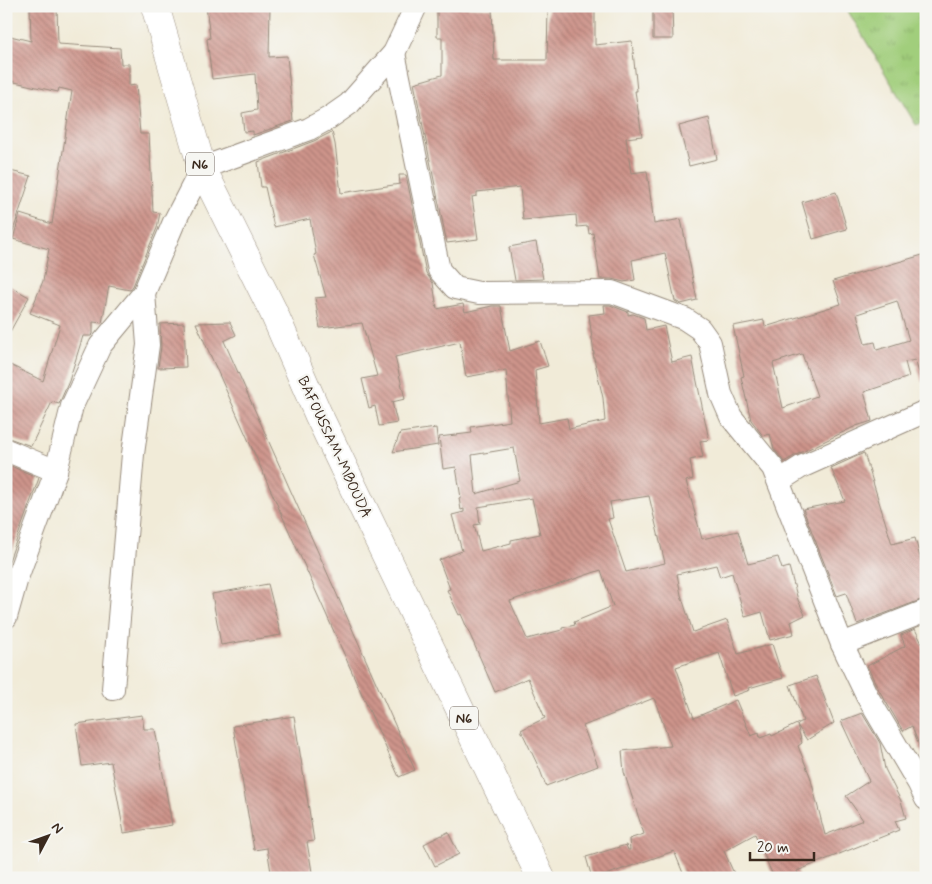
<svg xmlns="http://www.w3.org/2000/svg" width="932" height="884" font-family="Mynerve,sans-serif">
	<defs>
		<pattern id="grass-tufts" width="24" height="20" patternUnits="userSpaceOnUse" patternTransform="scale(1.25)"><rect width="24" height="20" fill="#a1ce7c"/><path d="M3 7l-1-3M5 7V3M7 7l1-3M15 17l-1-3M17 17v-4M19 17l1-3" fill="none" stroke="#8cb16b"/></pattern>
		<pattern id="building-back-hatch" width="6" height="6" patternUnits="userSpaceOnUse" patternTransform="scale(1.25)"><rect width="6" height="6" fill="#ce948b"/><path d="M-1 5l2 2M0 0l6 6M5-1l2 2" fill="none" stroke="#a87971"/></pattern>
	</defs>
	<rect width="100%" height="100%" fill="#f6f6f2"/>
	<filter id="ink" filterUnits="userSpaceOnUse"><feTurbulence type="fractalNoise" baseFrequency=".02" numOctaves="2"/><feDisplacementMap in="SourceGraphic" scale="10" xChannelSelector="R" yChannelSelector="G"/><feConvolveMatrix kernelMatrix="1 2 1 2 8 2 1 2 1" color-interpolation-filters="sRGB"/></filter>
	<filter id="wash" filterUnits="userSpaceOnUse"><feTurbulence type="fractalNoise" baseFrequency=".0096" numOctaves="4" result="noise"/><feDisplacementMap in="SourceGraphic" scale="20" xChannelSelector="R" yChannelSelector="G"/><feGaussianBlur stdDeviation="1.12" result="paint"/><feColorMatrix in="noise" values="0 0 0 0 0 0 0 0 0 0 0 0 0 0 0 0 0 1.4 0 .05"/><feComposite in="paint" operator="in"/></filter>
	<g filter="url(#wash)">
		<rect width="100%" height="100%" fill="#f1ebd8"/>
		<path fill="url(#grass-tufts)" stroke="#6e7c4d" d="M845,6H926V122L916,125Z"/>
		<g id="blocks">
			<g fill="url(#building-back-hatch)" fill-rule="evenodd">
				<path d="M30,6H57L58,44L120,48L121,64H129V86L136,85L140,134H149L153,212L160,213L157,228L133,286L130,290L109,286L102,323L93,322V334L91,336H83L69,381L59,404L52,402L31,446L6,437V363L43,381L60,325L30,313L43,281L49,249L13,239L20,214L52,224L72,91L59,88L58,92L6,80V35L31,41Z"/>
				<path d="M206,6H270L269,57L287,56L293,121L253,135V131L244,132L242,113L257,110L255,74L212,79L207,39L210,38Z"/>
				<path d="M437,6L492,8L494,60H547L548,6H595V45L632,41L637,91H635L642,136L626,138L631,173L647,171L654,224L681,219L697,300L681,304L675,301L665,253L632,260L635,280L624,282L612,279H600L593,233L589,234L588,226L577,227L576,215L523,220L520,187L477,192V196L472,197L478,239L447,243L414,83L442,75V37H437Z"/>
				<path d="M672,8L673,39H653V9Z"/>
				<path d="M709,118L717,159L689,166L679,126Z"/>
				<path d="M332,132L335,144L341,193L400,184L399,175H406L426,273L433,283L437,309L463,304L465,312L492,306H501L510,351L540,341L548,366L535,370L539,423L567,418L569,429L605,421L603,398L593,354H594L589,315L605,313L604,305H610L628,312V315L633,314L644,318L646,330L664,326L672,362L692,357L709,440L700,441L703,457L690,460L693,479L686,481L702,539L738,531L748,564L778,557L782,569L789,567L798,600L805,615L791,622L794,634L770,640L762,612L745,617L732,573L720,577L716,565L677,574L681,595L693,632L727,620L738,654L772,644L783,678L749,688L750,690L733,696L719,653L676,667L694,718L736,700L751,736L759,733L760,738L771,734L772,736L803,721L790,685L816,676L834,723L807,740L797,725L802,743L798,746L810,776L825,835L863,820L846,796L869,781L841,721L862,713L880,743L885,769L901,801L906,818L895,821L899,830L797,871L800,878H774L755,834L724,851L736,878H685L674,851L597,878H592L586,857L626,845L628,850H630L629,839L644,834L624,772L622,751L671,746L654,698L583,726L598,766L546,786L540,770L521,730L545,718L528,678L495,692L461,614L459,615L447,590L450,589L439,560L462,551L452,515L464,512V509L461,510L459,498H461L456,467L443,469L439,437L472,433L471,427L510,421L506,370L466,377L460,342L395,357L405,399L392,402L397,423L379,426L375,406L369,408L362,379L377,376L362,323L320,328L315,298L326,297L314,255L316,254L310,219L274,227L265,187H261L258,162L314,141ZM514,448L520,481L476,494L472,455ZM649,496L665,563L626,572L608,519L613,518L610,502ZM532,498L540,534L511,540V543L481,551L474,525L480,524L478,507ZM601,570L613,606L574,622L575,625L562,628V630L527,639L510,601Z"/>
				<path d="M6,170L31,176L10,240H6Z"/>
				<path d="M836,192L847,229L813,239L802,202Z"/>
				<path d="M536,242L543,279L515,280L509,247Z"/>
				<path d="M926,254V382H922L915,360L905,362L909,377L864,392L872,421L856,426L796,455L784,462L774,449L770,434L763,436L751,420L741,377L744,376L733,326L764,320L765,327L841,304L833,281ZM897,301L909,340L877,350L875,342L865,344L857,314ZM802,354L817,396L783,408L773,363Z"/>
				<path d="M6,284L29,297L6,339Z"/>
				<path d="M230,322L236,335L224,341L415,770L399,777L196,323Z"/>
				<path d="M184,323L186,367L158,368L161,347L160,324Z"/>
				<path d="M436,428L438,445L393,452L400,433Z"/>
				<path d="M864,453L892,544L915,538L923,569L926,568V598L857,624L846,593L837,596L803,509L845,501L831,468Z"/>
				<path d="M6,464L39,478L6,569Z"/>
				<path d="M268,584L281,635L221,645L212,594Z"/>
				<path d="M915,629L926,652V756L923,757L912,726L903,731L879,690L867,666L905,646L901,635Z"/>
				<path d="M142,715L144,729H155L172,825L124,833L111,762L82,766L76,724Z"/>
				<path d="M294,716L314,841L307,842L313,878H272L267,848L254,850L233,726Z"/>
				<path d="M448,832L459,854L435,866L424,844Z"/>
			</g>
		</g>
	</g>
	<g filter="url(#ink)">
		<use href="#blocks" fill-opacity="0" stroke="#968a7b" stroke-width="1"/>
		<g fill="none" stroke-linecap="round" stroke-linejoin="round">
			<defs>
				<g id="minor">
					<path d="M394,53L439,270L455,288L479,293L612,292L685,319L700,329L710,343L721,394L731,417L773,468L842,644L867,696L919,784L926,799"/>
					<path d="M6,450L56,471"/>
					<path d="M779,481L801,467L926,411"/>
					<path d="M6,617L17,578L56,471L72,406L100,346L144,293L174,222L202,168L309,129L329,118L349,104L394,53L416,6"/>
					<path d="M842,644L926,611"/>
					<path d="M113,689L133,454L148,345L144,293"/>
				</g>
				<path id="highway" d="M155,6L202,168L273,311L318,414L541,878"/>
			</defs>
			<use href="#minor" stroke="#968a7b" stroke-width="24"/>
			<use href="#highway" stroke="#968a7b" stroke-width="29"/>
			<use href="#minor" stroke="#fff" stroke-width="22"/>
			<use href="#highway" stroke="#fff" stroke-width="28"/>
		</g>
	</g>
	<g text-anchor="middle" stroke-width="4.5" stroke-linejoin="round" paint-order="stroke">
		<g fill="#f6f6f2" stroke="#73675e" stroke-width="1">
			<rect x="186" y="152.5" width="28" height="23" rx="4"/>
			<rect x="450" y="706.5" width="28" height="23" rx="4"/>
		</g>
		<g font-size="14" font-weight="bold" fill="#3b2a1e">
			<text x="200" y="169">N6</text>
			<text x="464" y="723">N6</text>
		</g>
		<g font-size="15" fill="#3b2a1e" stroke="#f6f6f2">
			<text transform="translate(335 447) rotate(65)" y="5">BAFOUSSAM-MBOUDA</text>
		</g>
	</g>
	<rect width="932" height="884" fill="none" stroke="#f6f6f2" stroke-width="25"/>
	<g transform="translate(48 836) rotate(49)" stroke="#f6f6f2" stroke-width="4" paint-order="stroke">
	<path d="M0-4L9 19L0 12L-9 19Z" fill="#3b2a1e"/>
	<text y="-8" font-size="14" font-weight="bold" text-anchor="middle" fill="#3b2a1e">N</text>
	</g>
	<path d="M750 852v8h64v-8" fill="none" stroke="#3b2a1e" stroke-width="2.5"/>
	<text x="757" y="852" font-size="15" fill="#3b2a1e" stroke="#f6f6f2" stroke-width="4" paint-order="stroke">20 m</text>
</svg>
